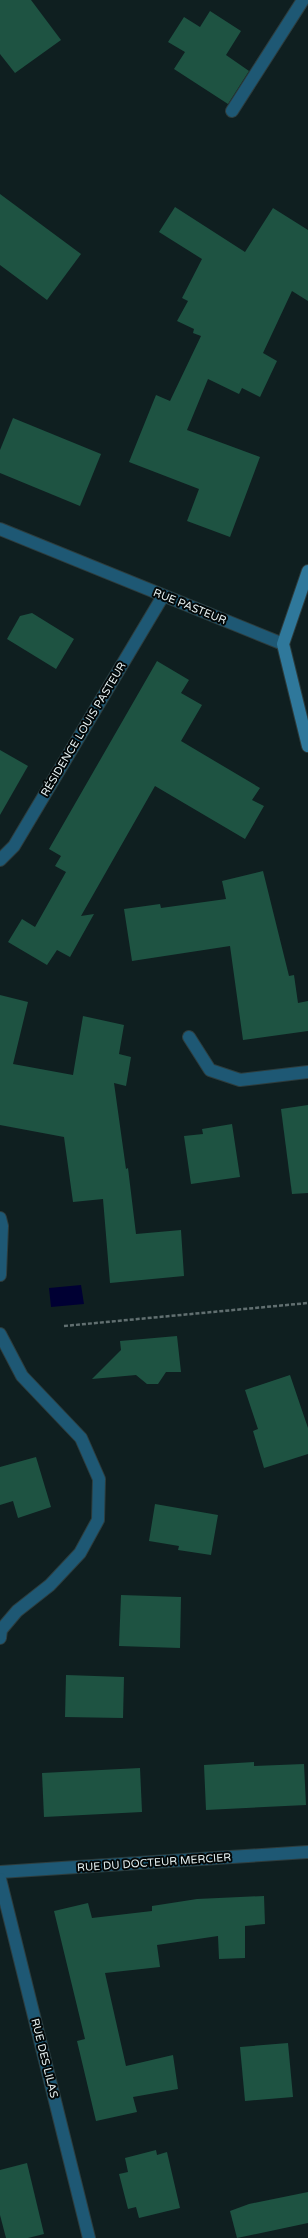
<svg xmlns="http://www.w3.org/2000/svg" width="308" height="2238" font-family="'Varela Round',sans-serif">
	<rect width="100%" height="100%" fill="#0f1f20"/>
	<path fill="#003" d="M81,1285L84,1304L51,1307L49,1288Z"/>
	<g fill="#1e5342">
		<path d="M0,0H31L61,40L15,73L0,54Z"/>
		<path d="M210,11L241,31L226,55L249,71L228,104L174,69L185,52L168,42L184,17L200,27Z"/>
		<path d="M0,194L81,254L47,300L0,265Z"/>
		<path d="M175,207L245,252L273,208L308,230V301L292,291L263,353L277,361L260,397L242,388L239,394L208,379L187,430L260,457L230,537L187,521L199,489L129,462L156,395L170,401L201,336L193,333L194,329L177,321L188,301L182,298L202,259L159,232Z"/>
		<path d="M13,418L101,454L80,506L0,473V450Z"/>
		<path d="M32,613L74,639L56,669L7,639L20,616Z"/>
		<path d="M157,661L189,680L181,693L202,705L181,741L260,788L252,800L264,806L245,839L155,786L81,916L94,914L70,957L57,950L47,965L8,942L22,919L35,927L66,872L55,866L61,856L49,849Z"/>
		<path d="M0,750L28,766L0,815Z"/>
		<path d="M263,871L289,976L294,975L298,1003L308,1001V1031L243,1040L230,946L132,961L124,909L160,904L161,908L226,899L222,881Z"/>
		<path d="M0,995L28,1002L13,1064L73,1075L83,1016L124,1025L119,1054L131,1057L126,1086L114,1083L126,1169L128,1168L136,1234L181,1230L184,1276L110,1283L103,1199L73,1202L64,1137L0,1125Z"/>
		<path d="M308,1105V1193L292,1194L281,1109Z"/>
		<path d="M232,1124L240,1177L191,1184L184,1136L203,1134L202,1129Z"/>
		<path d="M177,1336L181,1372H166L158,1384H147L136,1375L92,1379L121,1350L120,1341Z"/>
		<path d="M290,1375L308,1428V1454L264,1468L253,1431L258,1429L245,1390Z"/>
		<path d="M36,1457L51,1507L18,1518L13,1501L0,1505V1467Z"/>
		<path d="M155,1504L218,1515L211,1555L178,1550L179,1546L149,1541Z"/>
		<path d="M121,1595L181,1597L180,1648L119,1646Z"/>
		<path d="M66,1675L124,1677L123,1718L65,1717Z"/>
		<path d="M254,1762V1766L304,1764L306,1805L206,1810L204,1765Z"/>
		<path d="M140,1768L142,1812L44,1817L42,1773Z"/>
		<path d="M264,1896L265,1924L245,1926V1958L219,1959L218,1936L157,1945L160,1967L105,1973L126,2066L173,2055L178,2089L133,2097L137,2112L96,2121L77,2041L85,2039L54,1911L88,1903L92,1918L152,1911V1906L197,1899Z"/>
		<path d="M288,2043L293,2097L245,2101L240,2047Z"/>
		<path d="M156,2150L157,2155L167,2152L180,2208L139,2218L136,2207L128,2209L119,2174L128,2172L125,2158Z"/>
		<path d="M27,2163L44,2234L28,2238H6L0,2215V2170Z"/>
		<path d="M308,2192V2223L237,2238L230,2211L249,2204Z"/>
	</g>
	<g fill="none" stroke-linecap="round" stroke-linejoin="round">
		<defs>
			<path id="service" d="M232,111L303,0"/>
			<g id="minor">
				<path d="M0,860L14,846L163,596"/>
				<path d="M189,1037L210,1070L240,1080L308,1072"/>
				<path d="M0,1218L2,1226L0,1275"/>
				<path d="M0,1334L22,1376L81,1438L99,1479L98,1520L80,1553L50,1585L17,1611L1,1630L0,1638"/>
				<path d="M0,1872L308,1852"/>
				<path d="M0,1879L89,2238"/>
			</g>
			<path id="tertiary" d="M0,529L283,644"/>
			<path id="secondary" d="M308,571L283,644L308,746"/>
		</defs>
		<use href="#service" stroke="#2d3d3e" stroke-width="14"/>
		<use href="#minor" stroke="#2d3d3e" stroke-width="14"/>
		<use href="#tertiary" stroke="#2d3d3e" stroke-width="14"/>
		<use href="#secondary" stroke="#2d3d3e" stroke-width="14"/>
		<path stroke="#616f70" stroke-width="2.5" stroke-dasharray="4 2" stroke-linecap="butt" d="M64,1326L308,1303"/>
		<use href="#service" stroke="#1e5874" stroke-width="12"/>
		<use href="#minor" stroke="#1e5874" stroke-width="12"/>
		<use href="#tertiary" stroke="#1e5874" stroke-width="12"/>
		<use href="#secondary" stroke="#2f789b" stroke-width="12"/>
	</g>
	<g text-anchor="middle" stroke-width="4" stroke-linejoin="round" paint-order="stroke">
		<g font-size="11" fill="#e7f2f3" stroke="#030808">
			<text transform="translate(190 606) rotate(22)" y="4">RUE PASTEUR</text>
			<text transform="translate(83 729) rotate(-59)" y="4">RÉSIDENCE LOUIS PASTEUR</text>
			<text transform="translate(154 1862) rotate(-4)" y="4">RUE DU DOCTEUR MERCIER</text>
			<text transform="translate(45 2058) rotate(76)" y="4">RUE DES LILAS</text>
		</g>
	</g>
</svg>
